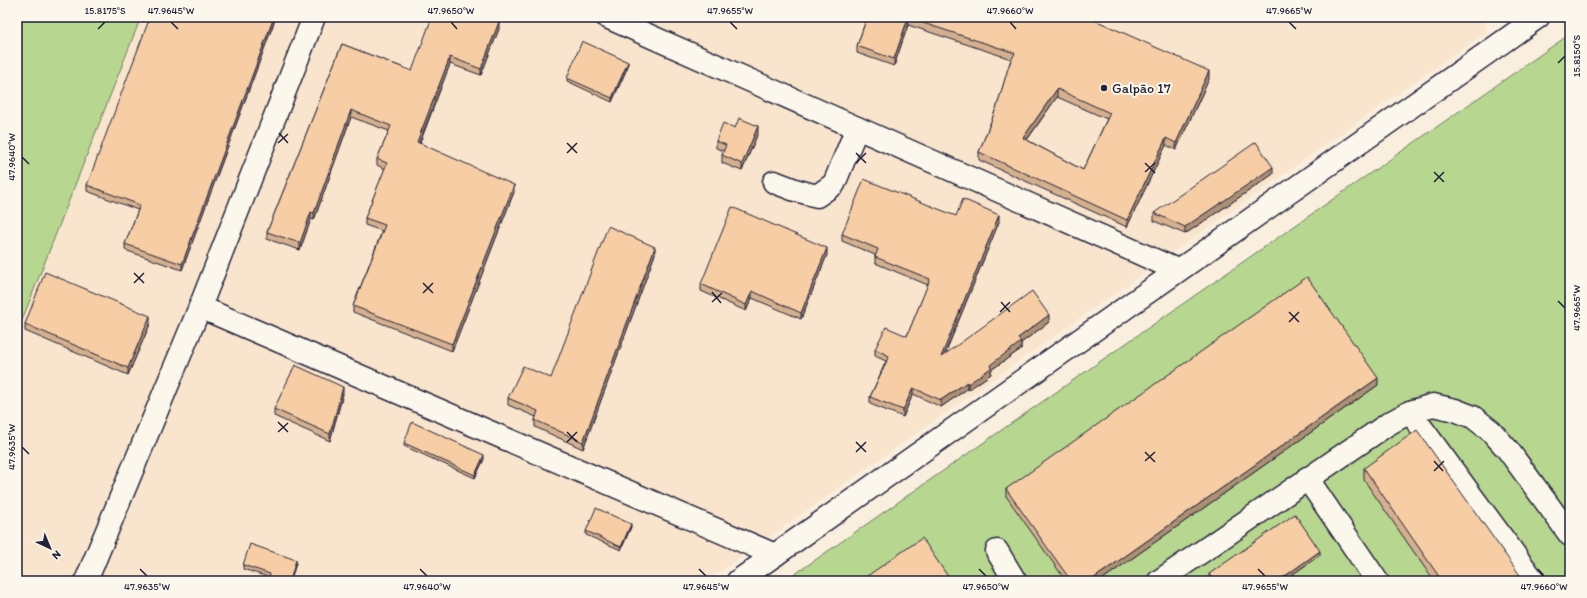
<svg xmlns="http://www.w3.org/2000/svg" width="1587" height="598" font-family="Itim,sans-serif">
	<rect width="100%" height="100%" fill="#faefde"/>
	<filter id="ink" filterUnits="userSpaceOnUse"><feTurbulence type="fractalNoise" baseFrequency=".025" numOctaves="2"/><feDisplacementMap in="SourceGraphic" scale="8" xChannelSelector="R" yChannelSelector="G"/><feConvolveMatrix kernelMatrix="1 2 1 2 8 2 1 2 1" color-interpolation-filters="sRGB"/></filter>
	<g filter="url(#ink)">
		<path fill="#f9e5cd" d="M141,17H1482L1487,31L707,581H17V333Z"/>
		<g fill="#b7d68f" stroke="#6c7c65">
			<path d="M17,17H141L17,333Z"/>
			<path d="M1570,34V581H785Z"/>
		</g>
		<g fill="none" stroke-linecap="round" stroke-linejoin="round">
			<defs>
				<g id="minor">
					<path d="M607,17L1177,270"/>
					<path d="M774,182L795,190L817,196L834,184L857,128"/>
					<path d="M200,307L775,555"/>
					<path d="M1410,412L1534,581"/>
					<path d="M1307,478L1377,581"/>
					<path d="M997,551L1015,581"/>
					<path d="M86,581L200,307L314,17"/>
					<path d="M738,581L1538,17"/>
					<path d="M1159,581L1388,424L1410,412L1433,405L1455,410L1473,417L1491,431L1508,450L1570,535"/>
				</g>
			</defs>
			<use href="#minor" stroke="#22223b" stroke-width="25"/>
			<use href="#minor" stroke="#fbf7ec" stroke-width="22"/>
		</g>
		<g fill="#d4b08e" stroke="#22223b" fill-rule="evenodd">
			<path d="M276,17L182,270L125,250V244L138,210L87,191V185Z"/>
			<path d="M867,17H1088L1209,79L1176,150L1166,145L1127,227L979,160V152L997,106L1011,59L908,25L894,66L857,53V46ZM1057,97L1107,119L1083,170L1027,140Z"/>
			<path d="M499,29L481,75L450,64L420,143L514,192L452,351L353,312V306L382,231L365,225V218L385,169L377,165V159L389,131L351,117L314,220L311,219L300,250L267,239V232L342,44L412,71Z"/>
			<path d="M628,66L612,102L567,81V78Z"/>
			<path d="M735,128L758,133L742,171L722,163V155L724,151L716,148V141Z"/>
			<path d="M1273,174L1253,188L1185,234L1154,221V213Z"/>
			<path d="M956,216L999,222L945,354L1049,322L1021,343V349L991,370V374L968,390L967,389L941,407L913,394L903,417L870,404V397L886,361L875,356V349L907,336L928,285L875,263V255L842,241V234Z"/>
			<path d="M655,254L583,449L535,427V420L536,417L508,405V398L551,378Z"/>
			<path d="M827,255L801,319L752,298L746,311L701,291V284Z"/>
			<path d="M25,324H150L128,375L25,331Z"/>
			<path d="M1378,385L1100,581H1066L1006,496V489Z"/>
			<path d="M343,394L330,441L274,416V409Z"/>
			<path d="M404,443L484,459L475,478L404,446Z"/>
			<path d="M1364,468L1524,581H1434L1364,480Z"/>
			<path d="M631,527L621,550L586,535V531Z"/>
			<path d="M1320,555L1283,581H1211L1209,578V574Z"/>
			<path d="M296,563L268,577L243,569V565Z"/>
		</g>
		<g fill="#ac9074" stroke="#22223b">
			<path d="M274,17H276L182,270V264Z"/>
			<path d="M908,18V25L894,66V59Z"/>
			<path d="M499,22V29L481,75V69Z"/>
			<path d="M450,57V64L417,148V142Z"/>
			<path d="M628,62V66L612,102V98Z"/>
			<path d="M1209,71V79L1176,150V143Z"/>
			<path d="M1057,89V97L1023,145V138Z"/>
			<path d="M351,110V117L314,220V213Z"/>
			<path d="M758,126V133L742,171V164Z"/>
			<path d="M1166,138V145L1127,227V220Z"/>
			<path d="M1273,167V174L1253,188L1185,234V227Z"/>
			<path d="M514,185V192L452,351V344Z"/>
			<path d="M311,212V219L300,250V243Z"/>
			<path d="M999,215V222L941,363V357Z"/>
			<path d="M655,247V254L583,449V442Z"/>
			<path d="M827,248V255L801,319V313Z"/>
			<path d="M752,291V298L746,311V305Z"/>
			<path d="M1049,315V322L1021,343V349L991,370V374L968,390V384L1018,338Z"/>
			<path d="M150,316V324L128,375V368Z"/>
			<path d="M1378,378V385L1100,581H1090Z"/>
			<path d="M967,382V389L941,407V400Z"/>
			<path d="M343,387V394L330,441V434Z"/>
			<path d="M913,388V394L903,417V410Z"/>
			<path d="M484,455V459L475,478V475Z"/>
			<path d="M631,524V527L621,550V547Z"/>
			<path d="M1320,551V555L1283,581H1278Z"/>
			<path d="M296,560V563L291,581H290Z"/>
		</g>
		<g fill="#f6cda5" stroke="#22223b" fill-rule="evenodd">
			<path d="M150,17H274L182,264L125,244L140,205L87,185Z"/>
			<path d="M432,17H486L499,22L481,69L450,57L417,142L514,185L452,344L353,306L385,225L365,218L387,163L377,159L391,126L351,110L314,213L311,212L300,243L267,232L342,44L412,71Z"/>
			<path d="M867,17H1088L1209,71L1176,143L1166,138L1127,220L979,152L997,106L1009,65L1015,53L908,18L894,59L857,46ZM1057,89L1110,113L1083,170L1023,138Z"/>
			<path d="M582,41L628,62L612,98L567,78Z"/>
			<path d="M739,118L758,126L742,164L722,155L726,145L716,141L723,123L735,128Z"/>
			<path d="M1256,142L1273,167L1253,181L1185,227L1154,213Z"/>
			<path d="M864,179L956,216L963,199L999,215L941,357L1032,291L1049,315L1018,338L1021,342L990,365L991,368L968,384L967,382L941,400L913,388L903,410L870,397L889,356L875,349L886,327L907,336L930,279L875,257L878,249L842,234Z"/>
			<path d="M732,207L827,248L801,313L752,291L746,305L701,284Z"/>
			<path d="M608,226L655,247L583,442L535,420L538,411L508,398L523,366L551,378Z"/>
			<path d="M45,272L150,316L128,368L25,324Z"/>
			<path d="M1307,277L1378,378L1090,581H1071L1006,489Z"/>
			<path d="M295,365L343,387L330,434L274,409Z"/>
			<path d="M412,422L484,455L475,475L404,443Z"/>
			<path d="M1417,430L1524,581H1442L1364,468Z"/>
			<path d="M596,508L631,524L621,547L586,531Z"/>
			<path d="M1295,514L1320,551L1278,581H1214L1209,574Z"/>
			<path d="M922,538L951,581H860Z"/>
			<path d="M250,544L296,560L290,581H266L270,574L243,565Z"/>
		</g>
	</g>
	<path fill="none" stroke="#22223b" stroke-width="1.5" d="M171,22L178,29M451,22L457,29M730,22L737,29M1010,22L1016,29M1289,22L1296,29M98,29L105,22M1558,63L1565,56M279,133L288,143M278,143L288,134M567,143L577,153M567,153L577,143M856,153L866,163M22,157L29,164M856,163L866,153M1145,163L1155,173M1145,172L1155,163M1434,172L1444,182M1434,182L1444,172M134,273L144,283M134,283L144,273M423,283L433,293M712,292L721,303M423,293L433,283M1558,301L1565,308M712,302L722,293M1001,302L1010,312M1000,312L1010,302M1289,312L1299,322M1289,322L1299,312M278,422L288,432M278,432L288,423M567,432L577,442M567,442L577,432M856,442L866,452M22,447L29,454M856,452L866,442M1145,452L1155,462M1145,461L1155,452M1434,461L1443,471M1434,471L1444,461M140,569L147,576M420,569L427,576M699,569L706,576M979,569L986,576M1258,569L1265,576M1538,569L1544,576"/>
	<circle fill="#22223b" stroke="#fbf7ec" stroke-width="1.5" cx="1104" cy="88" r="4"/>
	<g text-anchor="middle" stroke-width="4" stroke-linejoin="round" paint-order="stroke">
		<g font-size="14" fill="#22223b" stroke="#fbf7ec" text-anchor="start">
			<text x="1112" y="93">Galpão 17</text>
		</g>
	</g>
	<rect width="1587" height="598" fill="none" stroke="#fbf7ec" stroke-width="44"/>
	<g transform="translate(50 548) rotate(136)" stroke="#fbf7ec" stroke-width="3" paint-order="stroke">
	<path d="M0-3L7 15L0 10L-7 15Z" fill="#22223b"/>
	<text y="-6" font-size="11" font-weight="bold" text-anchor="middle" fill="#22223b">N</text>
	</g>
	<rect x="22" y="22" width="1543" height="554" fill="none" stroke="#22223b" stroke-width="1.5"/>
	<g font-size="10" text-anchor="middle" fill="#22223b">
		<text x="105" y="14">15.8175°S</text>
		<text x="171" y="14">47.9645°W</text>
		<text x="451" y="14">47.9650°W</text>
		<text x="730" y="14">47.9655°W</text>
		<text x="1010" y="14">47.9660°W</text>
		<text x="1289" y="14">47.9665°W</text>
		<text transform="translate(1576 56) rotate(-90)" y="4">15.8150°S</text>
		<text transform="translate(11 157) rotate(-90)" y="4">47.9640°W</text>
		<text transform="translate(1576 308) rotate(-90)" y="4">47.9665°W</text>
		<text transform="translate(11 447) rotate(-90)" y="4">47.9635°W</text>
		<text x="147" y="590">47.9635°W</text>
		<text x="427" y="590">47.9640°W</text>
		<text x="706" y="590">47.9645°W</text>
		<text x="986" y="590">47.9650°W</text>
		<text x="1265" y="590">47.9655°W</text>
		<text x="1544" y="590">47.9660°W</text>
	</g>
</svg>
